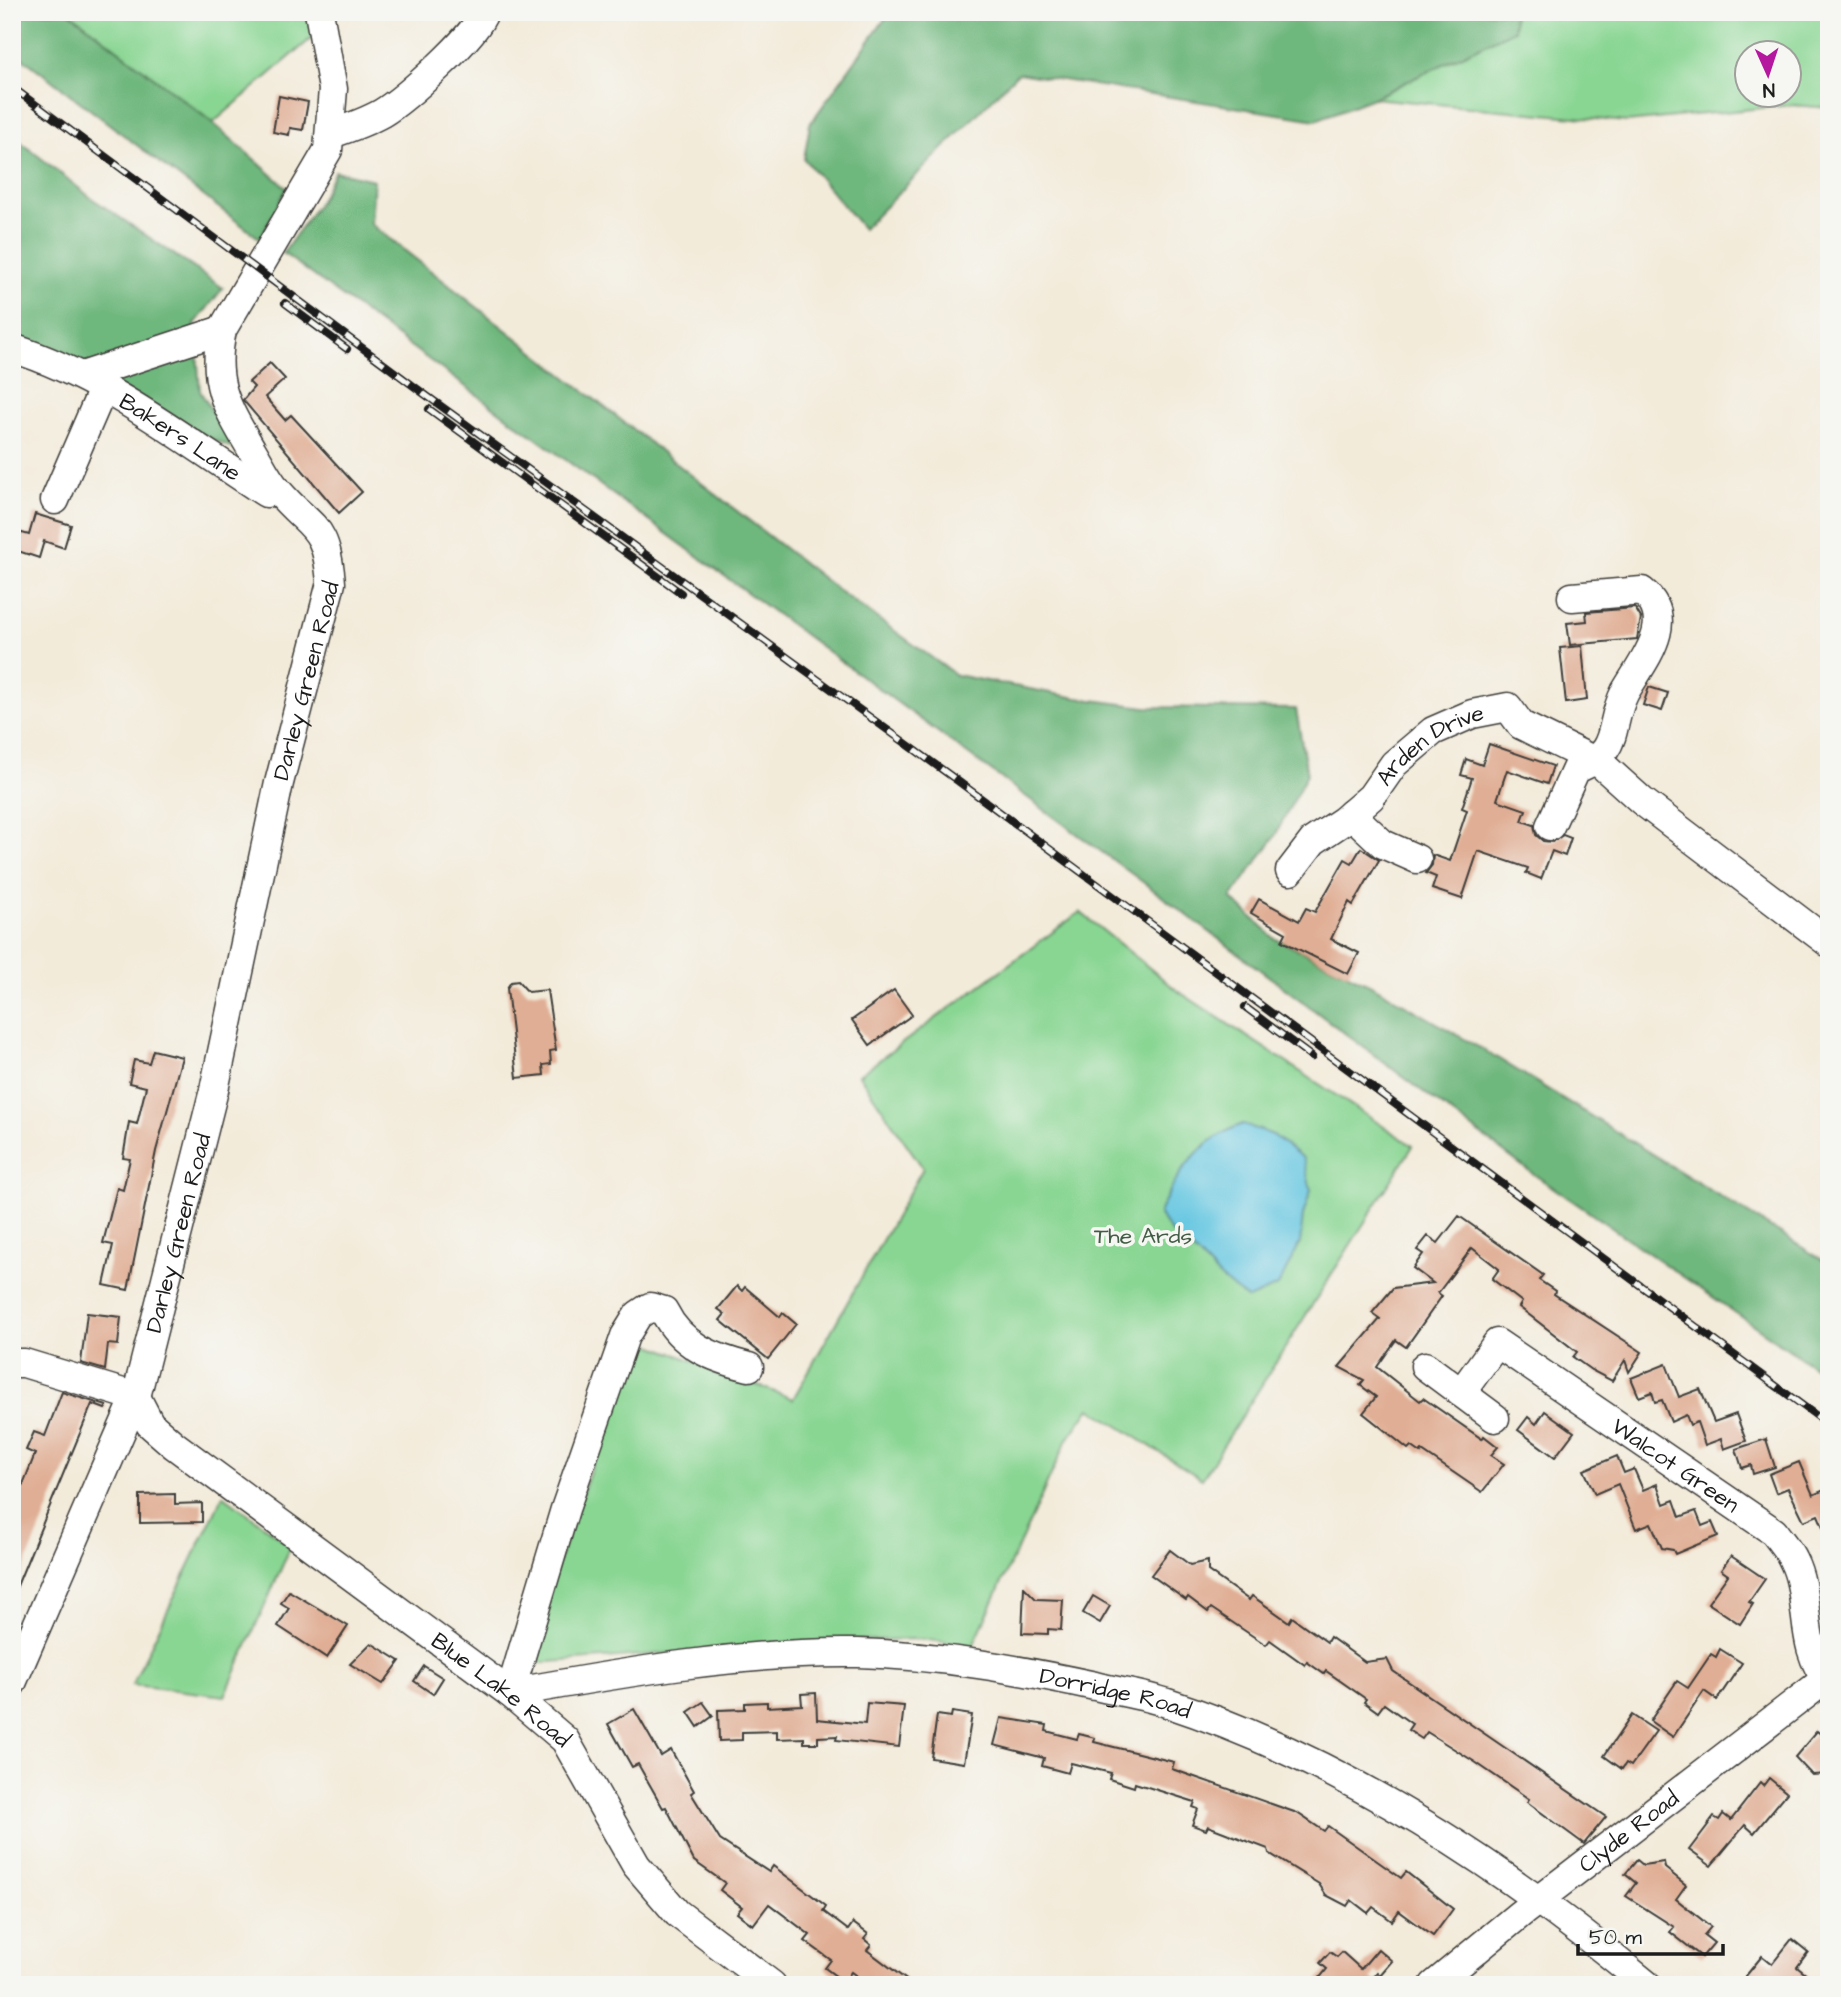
<svg xmlns="http://www.w3.org/2000/svg" width="1841" height="1997" font-family="'Architects Daughter',sans-serif">
	<rect width="100%" height="100%" fill="#f6f6f2"/>
	<filter id="ink" filterUnits="userSpaceOnUse"><feTurbulence type="fractalNoise" baseFrequency=".0143" numOctaves="2"/><feDisplacementMap in="SourceGraphic" scale="14" xChannelSelector="R" yChannelSelector="G"/><feConvolveMatrix kernelMatrix="1 2 1 2 8 2 1 2 1" color-interpolation-filters="sRGB"/></filter>
	<filter id="wash" filterUnits="userSpaceOnUse"><feTurbulence type="fractalNoise" baseFrequency=".00686" numOctaves="4" result="noise"/><feDisplacementMap in="SourceGraphic" scale="28" xChannelSelector="R" yChannelSelector="G"/><feGaussianBlur stdDeviation="1.57" result="paint"/><feColorMatrix in="noise" values="0 0 0 0 0 0 0 0 0 0 0 0 0 0 0 0 0 1.4 0 .05"/><feComposite in="paint" operator="in"/></filter>
	<g filter="url(#wash)">
		<rect width="100%" height="100%" fill="#f3ebda"/>
		<g fill="#89d693" stroke="#527958" stroke-width="2" fill-rule="evenodd">
			<path d="M69,12H308L313,37L213,123Z"/>
			<path d="M1513,12H1829V108L1791,105L1627,122L1373,98L1514,30ZM1746,52H1788V94H1746Z"/>
			<path d="M1080,912L1178,991L1413,1146L1202,1479L1090,1408L1066,1442L973,1646L921,1639L832,1641L523,1664L636,1339L793,1399L923,1168L859,1075Z"/>
			<path d="M223,1495L291,1546L225,1696L132,1685Z"/>
		</g>
		<g fill="#6eb77d" stroke="#456a4c" stroke-width="2">
			<path d="M12,12H69L213,123L287,188L260,239L12,50Z"/>
			<path d="M890,12H1513L1514,30L1373,98L1316,120L1018,73L863,229L804,159L810,124Z"/>
			<path d="M12,135L90,197L223,288L195,324L200,391L235,449L194,432L12,341Z"/>
			<path d="M335,171L374,180L371,224L839,591L956,675L1077,698L1145,707L1296,709L1307,774L1274,838L1231,898L1274,938L1373,986L1499,1059L1829,1264V1377L1529,1171L1136,877L283,253L320,201Z"/>
		</g>
		<path fill="#63c6e1" stroke="#40717e" stroke-width="2" d="M1243,1124L1273,1135L1303,1158L1311,1190L1303,1215L1300,1243L1278,1286L1248,1299C1228,1286 1215,1273 1199,1256C1179,1237 1172,1239 1159,1213C1178,1171 1199,1140 1243,1124Z"/>
		<g id="blocks">
			<g fill="#e0ae94">
				<path d="M279,96L308,102L303,130L290,128L289,135L273,132Z"/>
				<path d="M270,363L285,379L265,397L285,420L291,415L362,492L339,513L243,400L254,387L249,382Z"/>
				<path d="M35,514L71,525L64,548L44,541L39,558L12,549V530L29,535Z"/>
				<path d="M1635,608L1641,618L1637,639L1570,645L1567,623L1587,621L1586,612Z"/>
				<path d="M1582,646L1587,700L1566,703L1560,648Z"/>
				<path d="M1649,687L1668,693L1662,711L1643,705Z"/>
				<path d="M1489,744L1553,766L1547,784L1507,770L1497,800L1526,810L1522,821L1534,825L1536,835L1543,841L1552,842L1563,835L1571,838L1565,856L1552,851L1541,879L1526,873L1528,868L1478,851L1462,899L1432,889L1436,877L1426,873L1432,865L1433,855L1450,861L1467,810L1462,808L1472,778L1461,775L1466,759L1482,765Z"/>
				<path d="M1361,848L1379,860L1353,905L1349,902L1331,939L1359,953L1348,974L1282,941L1286,933L1251,913L1259,899L1299,921L1306,908L1315,912L1345,859L1352,863Z"/>
				<path d="M518,981L528,992L547,990L556,1050L550,1051L551,1064L543,1065L544,1075L517,1078L507,988L511,982Z"/>
				<path d="M894,990L912,1015L870,1045L852,1020Z"/>
				<path d="M153,1050L182,1057L156,1151L128,1290L104,1285L113,1245L103,1243L117,1188L123,1190L130,1159L123,1158L129,1122L137,1124L146,1087L129,1083L134,1060L149,1063Z"/>
				<path d="M1459,1216L1543,1275L1539,1280L1555,1291L1554,1294L1642,1352L1629,1372L1625,1360L1612,1381L1591,1370L1573,1357L1577,1352L1519,1307L1522,1302L1492,1279L1499,1269L1472,1248L1438,1293L1442,1296L1406,1347L1396,1340L1377,1367L1420,1401L1423,1398L1482,1439L1484,1436L1498,1447L1491,1455L1504,1464L1482,1492L1422,1451L1421,1453L1411,1446L1408,1449L1363,1413L1376,1397L1360,1385L1364,1380L1339,1367L1380,1319L1372,1313L1393,1288L1433,1283L1413,1268L1423,1254L1417,1250L1428,1236L1438,1243Z"/>
				<path d="M737,1286L742,1291L745,1287L780,1317L783,1313L796,1324L768,1359L720,1320L725,1314L718,1309Z"/>
				<path d="M87,1313L121,1317L118,1345L108,1344L105,1370L81,1363Z"/>
				<path d="M1666,1364L1679,1397L1700,1389L1714,1422L1736,1414L1746,1441L1724,1449L1721,1439L1705,1445L1697,1422L1690,1425L1686,1415L1671,1422L1662,1400L1655,1402L1652,1392L1639,1397L1631,1378Z"/>
				<path d="M62,1392L107,1406L105,1409L92,1404L12,1598V1495L18,1497L35,1454L26,1450L34,1432L45,1436Z"/>
				<path d="M1545,1411L1574,1432L1555,1457L1518,1430L1528,1417L1536,1424Z"/>
				<path d="M1766,1439L1775,1467L1753,1474L1751,1465L1742,1468L1736,1449Z"/>
				<path d="M1617,1456L1624,1473L1634,1469L1643,1490L1657,1484L1664,1504L1674,1500L1680,1517L1696,1511L1702,1526L1712,1522L1718,1536L1675,1554L1673,1550L1662,1548L1651,1523L1636,1529L1618,1484L1595,1494L1584,1470Z"/>
				<path d="M1799,1462L1813,1495L1829,1488V1541L1818,1515L1804,1521L1788,1488L1776,1493L1769,1474Z"/>
				<path d="M175,1494V1504L202,1503V1522L140,1523V1495Z"/>
				<path d="M1170,1550L1190,1565L1208,1561V1571L1249,1600L1252,1596L1289,1622L1292,1617L1327,1642L1330,1637L1365,1662L1387,1659L1393,1671L1606,1817L1584,1844L1527,1802L1529,1799L1475,1762L1427,1732L1422,1739L1408,1730L1412,1724L1384,1704L1378,1712L1364,1702L1366,1699L1326,1671L1324,1674L1307,1662L1305,1665L1270,1640L1266,1645L1211,1608L1208,1612L1188,1597L1186,1600L1151,1575Z"/>
				<path d="M1731,1556L1765,1579L1749,1602L1753,1604L1740,1624L1708,1603L1728,1575L1721,1570Z"/>
				<path d="M1024,1587L1036,1599L1063,1600L1061,1630L1048,1629V1634L1022,1633Z"/>
				<path d="M289,1591L348,1626L327,1658L278,1626L289,1608L281,1603Z"/>
				<path d="M1093,1596L1110,1606L1100,1623L1083,1613Z"/>
				<path d="M371,1643L400,1661L383,1684L350,1664Z"/>
				<path d="M1720,1649L1742,1663L1717,1700L1704,1691L1673,1737L1650,1721L1677,1681L1688,1688L1711,1654L1716,1657Z"/>
				<path d="M424,1666L443,1678L433,1694L414,1681Z"/>
				<path d="M816,1693L817,1719L865,1724L867,1703L904,1706L899,1747L836,1740L837,1736L818,1737V1743H804V1738L777,1739V1731L742,1732V1740L719,1741L718,1710L745,1709V1703L767,1702V1707L802,1705L801,1694Z"/>
				<path d="M703,1702L713,1716L698,1727L688,1712Z"/>
				<path d="M634,1709L661,1756L671,1750L694,1791L691,1793L720,1840L769,1872L773,1866L826,1906L823,1911L848,1930L853,1923L868,1934L864,1939L871,1945L867,1950L913,1985H869L851,1972L844,1982L825,1968L831,1960L805,1941L810,1935L769,1904L753,1925L737,1913L742,1907L720,1890L725,1883L694,1861L666,1807L663,1808L638,1764L632,1767L608,1724Z"/>
				<path d="M952,1712L972,1715L964,1763L931,1758L937,1715L951,1717Z"/>
				<path d="M1632,1715L1656,1731L1631,1766L1626,1763L1622,1769L1604,1756Z"/>
				<path d="M1001,1718L1047,1725L1046,1731L1077,1739L1079,1734L1095,1738L1094,1742L1174,1762L1172,1769L1297,1813L1324,1831L1328,1826L1401,1878L1406,1872L1453,1909L1433,1936L1399,1911L1392,1921L1373,1907L1368,1913L1351,1900L1347,1906L1326,1895L1319,1884L1269,1853L1268,1849L1208,1826L1206,1830L1192,1825L1198,1809L1193,1807L1195,1802L1135,1783L1134,1787L1109,1779L1111,1773L1071,1763L1068,1773L1042,1766L1044,1758L994,1745Z"/>
				<path d="M1817,1731L1829,1741V1774L1812,1775L1795,1757Z"/>
				<path d="M1769,1778L1787,1793L1754,1833L1745,1825L1711,1866L1689,1850L1714,1817L1719,1820L1723,1814L1731,1820L1760,1783L1763,1786Z"/>
				<path d="M1637,1860L1643,1865L1664,1862L1665,1868L1686,1885L1676,1899L1711,1927L1704,1935L1714,1943L1702,1957L1670,1932L1674,1927L1626,1896L1636,1883L1625,1874Z"/>
				<path d="M1792,1939L1808,1952L1797,1967L1819,1985H1754L1745,1977L1762,1956L1772,1964Z"/>
				<path d="M1378,1949L1392,1961L1380,1975L1377,1972L1372,1978L1380,1985H1314L1327,1969L1320,1963L1330,1952L1337,1957L1342,1952L1361,1969Z"/>
			</g>
		</g>
	</g>
	<g filter="url(#ink)">
		<use href="#blocks" fill-opacity="0" stroke="#3c3b38" stroke-width="2"/>
		<g fill="none" stroke-linecap="round" stroke-linejoin="round">
			<defs>
				<g id="minor">
					<path d="M331,134C349,128 366,122 382,113C405,99 476,36 484,12"/>
					<path id="s1" d="M12,348C105,377 185,441 266,493L277,490"/>
					<path d="M82,376L222,330"/>
					<path d="M55,500L103,389"/>
					<path d="M1351,814L1383,844L1417,859"/>
					<path d="M1550,826L1576,769C1622,752 1607,727 1625,692C1642,662 1679,621 1642,591L1572,597"/>
					<path id="s2" d="M1290,871L1313,841L1343,821L1371,797L1394,764L1433,731L1472,714L1508,707L1521,725L1601,764L1642,801L1829,943"/>
					<path d="M12,1363H24L136,1397"/>
					<path d="M1425,1366L1495,1418"/>
					<path id="s3" d="M1461,1393L1497,1343L1774,1532C1780,1541 1789,1550 1793,1560C1812,1597 1798,1650 1829,1681"/>
					<path id="s4" d="M136,1397L150,1424L174,1445L510,1693L565,1740L636,1865L677,1913L772,1985"/>
					<path id="s5" d="M12,1683L136,1397L214,1090L279,783L331,583C326,522 312,531 278,491C267,479 260,463 252,450C226,406 211,382 222,330L328,150L333,89L319,12"/>
					<path id="s6" d="M510,1693C621,1673 745,1651 858,1653C938,1655 1017,1669 1095,1686C1119,1692 1144,1695 1167,1703C1344,1761 1504,1866 1647,1985"/>
					<path d="M510,1693L565,1509L625,1336L638,1315L650,1307L664,1311C681,1346 713,1358 749,1367"/>
					<path id="s7" d="M1434,1985L1520,1914L1826,1679"/>
				</g>
			</defs>
			<use href="#minor" stroke="#3c3b38" stroke-width="31"/>
			<use href="#minor" stroke="#fff" stroke-width="28"/>
			<defs>
				<g id="rail">
					<path d="M12,87L423,393L951,776L1829,1425"/>
					<path d="M285,303L347,349"/>
					<path d="M429,409L681,593"/>
					<path d="M1245,1007L1312,1057"/>
				</g>
			</defs>
			<use href="#rail" stroke="#1c1c1c" stroke-width="8"/>
			<use href="#rail" stroke="#f6f6f2" stroke-width="5" stroke-dasharray="16" stroke-linecap="butt"/>
		</g>
	</g>
	<g text-anchor="middle" stroke-width="7" stroke-linejoin="round" paint-order="stroke">
		<g font-size="23" fill="#1c1c1c" stroke="#f6f6f2">
			<text dy="8" stroke="none"><textPath href="#s1" startOffset="191">Bakers Lane</textPath></text>
			<text dy="8" stroke="none"><textPath href="#s5" startOffset="1048">Darley Green Road</textPath></text>
			<text dy="8" stroke="none"><textPath href="#s2" startOffset="192">Arden Drive</textPath></text>
			<text dy="8" stroke="none"><textPath href="#s5" startOffset="481">Darley Green Road</textPath></text>
			<text dy="8" stroke="none"><textPath href="#s3" startOffset="278">Walcot Green</textPath></text>
			<text dy="8" stroke="none"><textPath href="#s4" startOffset="471">Blue Lake Road</textPath></text>
			<text dy="8" stroke="none"><textPath href="#s6" startOffset="612">Dorridge Road</textPath></text>
			<text dy="8" stroke="none"><textPath href="#s7" startOffset="248">Clyde Road</textPath></text>
		</g>
		<g font-size="23" fill="#425d46" stroke="#f6f6f2">
			<text x="1143" y="1243">The Ards</text>
		</g>
	</g>
	<rect width="1841" height="1997" fill="none" stroke="#f6f6f2" stroke-width="42"/>
	<g transform="translate(1768 74) rotate(177)"><circle r="33" fill="#f6f6f2" stroke="#9f9f9c" stroke-width="2"/>
	<path d="M0-5L12 26L0 18L-12 26Z" fill="#b5179e"/>
	<text y="-10" font-size="19" font-weight="bold" text-anchor="middle" fill="#1c1c1c">N</text>
	</g>
	<path d="M1578 1944v10h145v-10" fill="none" stroke="#1c1c1c" stroke-width="3.5"/>
	<text x="1589" y="1944" font-size="21" fill="#1c1c1c" stroke="#f6f6f2" stroke-width="5" paint-order="stroke">50 m</text>
</svg>
